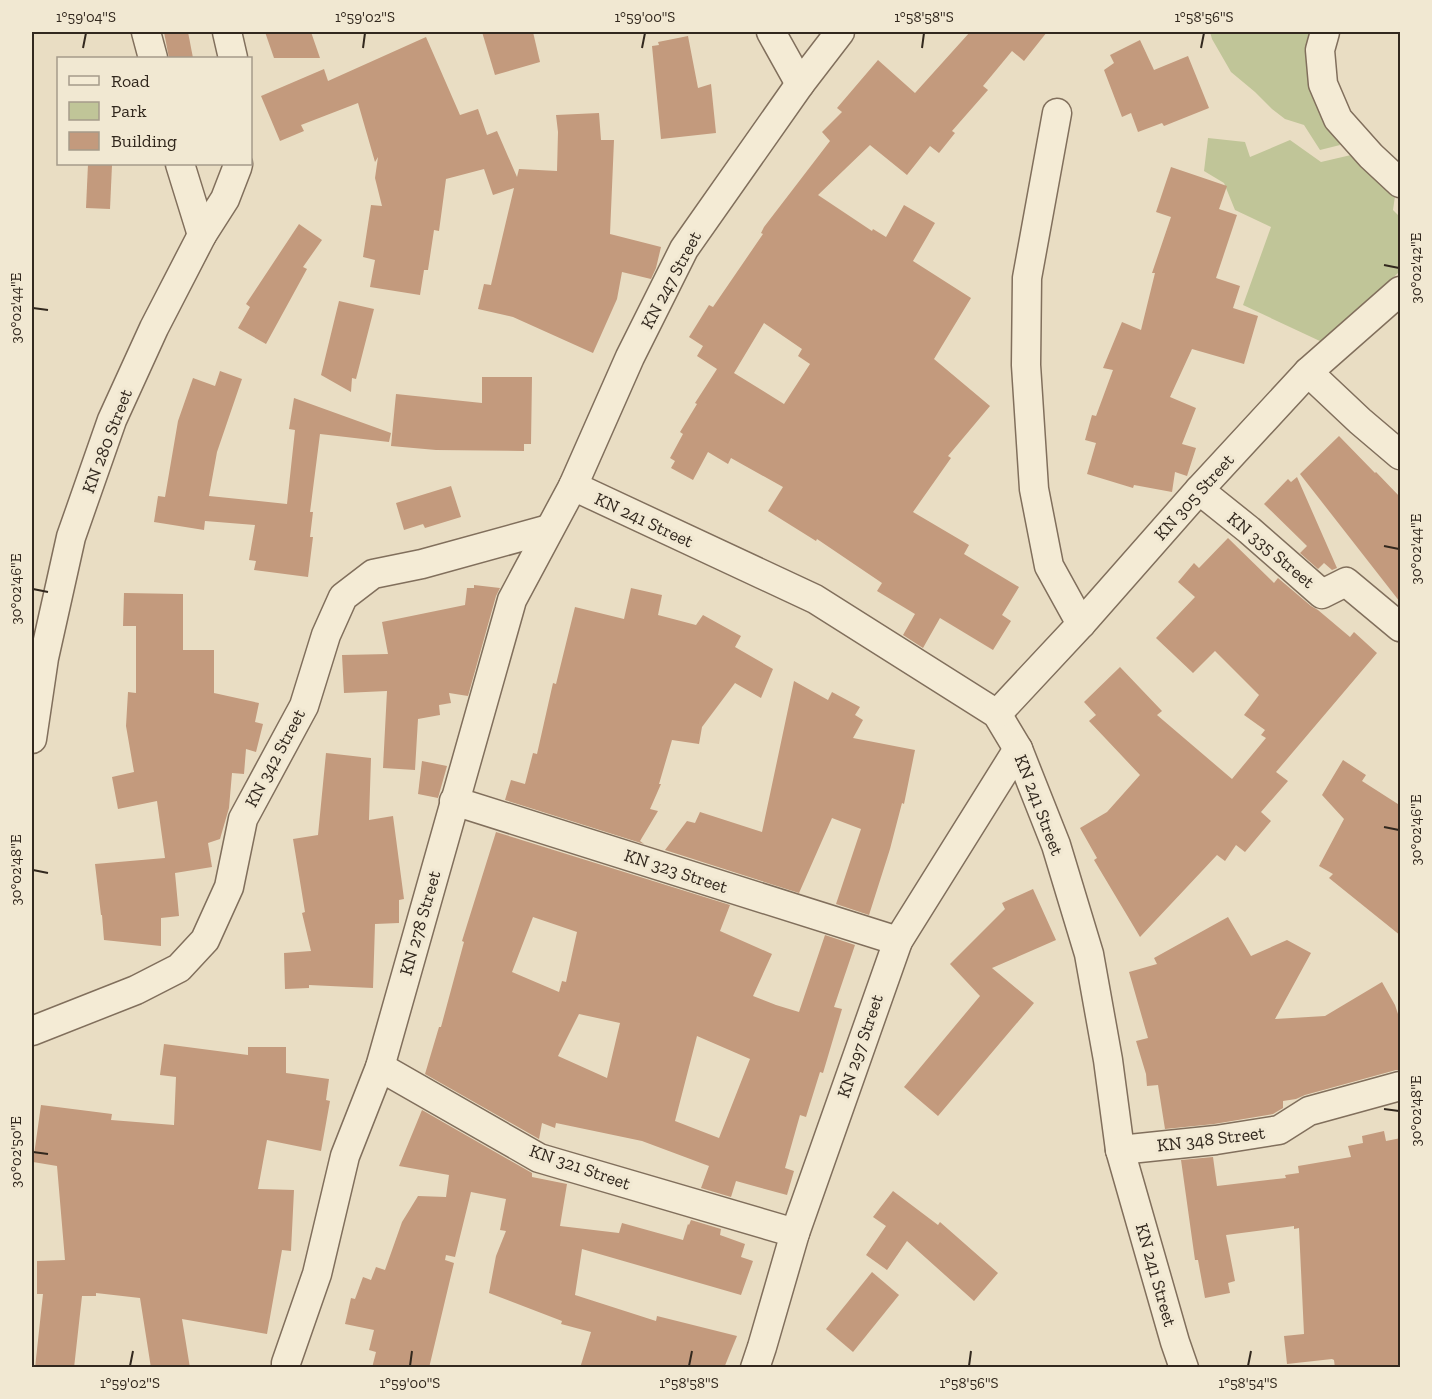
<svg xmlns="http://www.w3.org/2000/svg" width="1432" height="1399" font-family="'Zilla Slab',serif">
	<rect width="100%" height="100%" fill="#e9ddc3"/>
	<g fill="#c0c598">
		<path d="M1210,32H1310L1313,70L1325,113L1340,145L1320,150L1304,125L1285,119L1272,109L1255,92L1231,72L1212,39Z"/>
		<path d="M1208,138L1245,142L1250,157L1290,140L1321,162L1351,155L1388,183L1395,196L1393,210L1400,217V271L1352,318L1322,342L1243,305L1271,227L1235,210L1224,183L1204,171Z"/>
	</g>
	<g fill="#c39a7d" fill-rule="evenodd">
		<path d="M164,32H188L193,58H169Z"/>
		<path d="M265,32H311L320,58H274Z"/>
		<path d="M482,32H533L540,62L495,75Z"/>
		<path d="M970,32H1047L1024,61L1012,51L983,86L988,90L952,131L955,133L939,153L930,146L907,175L870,145L818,195L872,231L873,229L886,237L904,205L935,223L913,261L971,298L934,359L990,406L948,456L951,458L913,512L969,545L964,554L1019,587L1002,615L1011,621L993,650L940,618L923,648L903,635L915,614L877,591L882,583L817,539L816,541L768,511L783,487L731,458L728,464L708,452L693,480L671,468L675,461L670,458L683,434L680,432L697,404L695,403L717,369L697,356L703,346L689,337L709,305L713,307L763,234L761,233L764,227L830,141L822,132L842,112L837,108L878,60L915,93ZM764,323L802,349L798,356L810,364L784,404L734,373Z"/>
		<path d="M688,36L698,88L711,84L716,133L661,139L652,46L659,45L658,42Z"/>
		<path d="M426,37L460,115L478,109L487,135L497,131L517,177L519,169L557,171L558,132L556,115L599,113L601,140H614L610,234L661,247L656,268L651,279L622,272L617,299L593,353L513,317L478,309L484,284L491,285L514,188L493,195L484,169L446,179L439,231L434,230L428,270H424L420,295L370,287L375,260L363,257L371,205L382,206L375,178L378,157L375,162L358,103L301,125L304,131L280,141L261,96L324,69L328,81Z"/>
		<path d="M1140,40L1154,70L1188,56L1209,108L1164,126L1162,123L1138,132L1131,113L1122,117L1104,70L1114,63L1110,55Z"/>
		<path d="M88,164L112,165L110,209L86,208Z"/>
		<path d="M1171,167L1227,186L1219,209L1237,215L1216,278L1240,286L1233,308L1258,316L1244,364L1192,349L1170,397L1196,408L1182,444L1196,448L1187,476L1175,472L1172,492L1134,485L1133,488L1087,474L1096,443L1085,440L1092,415L1096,416L1113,370L1103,368L1122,322L1141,330L1155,273H1152L1171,217L1156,212Z"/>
		<path d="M299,224L322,240L303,267L307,269L266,344L238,328L250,307L246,304Z"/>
		<path d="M339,301L374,309L356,379L352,378L351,392L321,375Z"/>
		<path d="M220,371L242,379L217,452L209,496L287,504L295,430L289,429L294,398L391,433L389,442L320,434L310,512H313L310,537H313L308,577L254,570L256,561L249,560L255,525L205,521L204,530L154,522L158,496L165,497L178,421L193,378L215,386Z"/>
		<path d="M482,377H532L531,444H524V451L436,450L391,446L396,394L482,403Z"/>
		<path d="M1339,436L1375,473L1376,472L1400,497V602L1300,474Z"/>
		<path d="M1297,477L1337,568L1332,570L1324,563L1318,569L1300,553L1307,546L1264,504L1288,479L1291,482Z"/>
		<path d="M451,486L461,517L425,528L423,524L404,530L396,503Z"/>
		<path d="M1228,538L1274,583L1278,578L1311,606L1318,610L1350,637L1354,632L1377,653L1276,772L1288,781L1261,812L1271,821L1245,852L1236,845L1225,861L1217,855L1140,937L1094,860L1097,858L1080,828L1107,812L1140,775L1089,721L1096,715L1084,702L1120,667L1162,711L1157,715L1232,779L1266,738L1261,735L1265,730L1244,715L1259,695L1215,651L1193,673L1156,638L1195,597L1178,582L1194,563L1199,568Z"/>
		<path d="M474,585L500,588L496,596L468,696L449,693L451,703L439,705L440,715L418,719L415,770L383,768L387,691L344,693L342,655L388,654L382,622L465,605L467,588H474Z"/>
		<path d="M631,588L662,595L658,615L696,625L703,615L741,636L735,647L773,669L761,698L735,683L702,727L699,744L672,740L659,784H661L650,809L658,811L640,841L644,844L505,800L511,780L525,784L533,753L537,754L553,683L556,684L575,607L624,619Z"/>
		<path d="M124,593L183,594V650H214V693L259,703L255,722L263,724L256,752L246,749L244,774L232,773L229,808L220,839L208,843L212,867L175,873L179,916L161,918V946L104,940L102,915H101L95,864L165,858L157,801L118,809L112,777L134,772L126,726L128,692L136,693V626H123Z"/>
		<path d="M794,681L828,700L832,692L860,707L855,715L863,720L853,738L915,750L904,804L902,803L890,849L869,915L836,904L861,829L832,818L799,893L665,850L687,821L695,823L700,812L762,832Z"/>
		<path d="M326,753L371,758L369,820L393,816L404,899L399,900V923L375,924L373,988L309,985V988L285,989L284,953L311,951L302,913L305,912L293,839L318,835Z"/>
		<path d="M1343,760L1366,775L1362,781L1401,806V936L1329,878L1333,874L1319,866L1344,819L1322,795Z"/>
		<path d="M422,761L447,766L438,798L418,794Z"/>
		<path d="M496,832L730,905L720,931L772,954L753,996L776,1005L799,1012L825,935L855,945L834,1007L842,1009L823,1073L820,1072L806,1117L800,1115L785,1168L794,1171L787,1195L736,1181L731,1197L701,1188L709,1166L642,1141L556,1123L555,1128L542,1123L539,1139L425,1074L439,1027H441L464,942L462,941ZM533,917L577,932L566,982L562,981L559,992L512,972ZM579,1014L620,1023L607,1078L558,1056ZM697,1036L750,1059L719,1138L675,1121Z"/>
		<path d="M1033,889L1056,940L992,968L1034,1003L938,1116L904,1087L980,996L950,964L1005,909L1002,903Z"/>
		<path d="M1228,917L1251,956L1287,940L1311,953L1275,1019L1325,1016L1382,982L1395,1005L1401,1023V1070H1396L1305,1095L1296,1099L1283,1101V1108L1273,1114L1214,1124L1165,1129L1158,1085L1147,1086L1146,1074L1136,1041L1148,1038L1129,972L1157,964L1154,958Z"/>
		<path d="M164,1044L248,1055V1047H286V1073L329,1079L326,1100L330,1101L321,1151L267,1140L258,1189L294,1190L291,1251L282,1250L267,1334L182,1319L190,1368H151L140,1298L96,1293V1296H82L74,1368H35L43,1294H37V1261L65,1260L57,1166L33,1162L41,1105L112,1114L111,1120L174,1125L176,1077L160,1075Z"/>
		<path d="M422,1110L532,1173V1177L567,1184L560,1226L619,1233L622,1223L683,1240L688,1224L689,1225L691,1220L721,1229L720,1235L745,1244L741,1257L753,1261L741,1295L582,1249L575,1295L656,1321L657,1316L737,1336L724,1368H580L591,1332L561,1324L562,1321L489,1293L496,1256L506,1231L500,1230L506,1199L471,1192L455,1257L446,1255L445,1260L454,1263L429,1368H372L376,1352L369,1350L374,1330L345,1324L351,1298L355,1299L363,1277L371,1280L376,1267L385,1270L402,1222L418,1196L446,1197L449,1175L399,1166Z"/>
		<path d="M1384,1131L1386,1141L1401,1138V1368H1335L1334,1360L1332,1359L1287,1364L1284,1336L1304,1334L1299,1228L1294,1229V1226L1226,1235L1235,1281L1228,1283L1230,1293L1205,1298L1198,1260H1195L1181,1160L1213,1157L1217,1186L1286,1178L1285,1175L1299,1173L1298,1166L1351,1157L1348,1146L1363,1143L1362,1136Z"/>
		<path d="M893,1191L938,1225L940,1222L998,1273L974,1301L907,1241L887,1270L866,1255L886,1226L873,1217Z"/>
		<path d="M872,1272L899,1295L853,1352L826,1329Z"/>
	</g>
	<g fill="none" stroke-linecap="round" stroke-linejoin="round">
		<defs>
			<g id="minor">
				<path d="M146,32L153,58"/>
				<path d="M227,32L233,58"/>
				<path d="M771,32L800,84"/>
				<path d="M1325,32L1320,50L1323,84L1338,119L1371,156L1400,183"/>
				<path d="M1057,113L1027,278L1026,365L1034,489L1049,566L1081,624"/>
				<path d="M180,164L202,235"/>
				<path d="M1308,372L1360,421L1400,455"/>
				<path d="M573,486L815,599L997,714L1018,749L1056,845L1089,954L1108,1060L1120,1150L1175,1342L1184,1368"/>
				<path d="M1199,490L1249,530L1322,594L1346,582L1400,627"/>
				<path d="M997,714L1081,624L1199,490L1308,372L1400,291"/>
				<path d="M32,739L44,658L71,537L112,420L154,328L202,235L225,199L237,168L238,164"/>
				<path d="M454,801L898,941"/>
				<path d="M32,1031L136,990L179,968L205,940L229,887L243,819L304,706L326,635L343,597L373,574L422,564L549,529"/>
				<path d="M380,1067L539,1158L795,1233"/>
				<path d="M1120,1150L1216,1140L1279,1130L1309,1111L1400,1086"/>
				<path d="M286,1368V1363L317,1274L345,1156L380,1067L512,600L573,486L630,357L684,249L800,84L840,32"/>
				<path d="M755,1368L762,1347L795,1233L898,941L1018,749"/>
			</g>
		</defs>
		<use href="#minor" stroke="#816f5c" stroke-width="31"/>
		<use href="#minor" stroke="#f4ebd5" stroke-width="28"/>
	</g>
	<path fill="none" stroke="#32281e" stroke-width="2" d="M83,48L86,33M363,48L365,33M642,48L645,33M922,48L924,33M1201,48L1204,33M1384,265L1399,268M33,308L48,310M1384,546L1399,549M33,589L48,592M1384,827L1399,830M33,870L48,873M1384,1109L1399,1111M33,1152L48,1154M130,1366L133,1351M410,1366L412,1351M689,1366L692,1351M969,1366L971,1351M1248,1366L1251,1351"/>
	<g text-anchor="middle" stroke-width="6" stroke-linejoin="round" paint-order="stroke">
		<g font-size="18" fill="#32281e" stroke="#f1e8d2">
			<text transform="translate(671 280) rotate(-62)" y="6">KN 247 Street</text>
			<text transform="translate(107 441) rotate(-69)" y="6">KN 280 Street</text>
			<text transform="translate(1194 497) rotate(-48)" y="6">KN 305 Street</text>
			<text transform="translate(644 520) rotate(25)" y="6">KN 241 Street</text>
			<text transform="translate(1271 550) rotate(40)" y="6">KN 335 Street</text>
			<text transform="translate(275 758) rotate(-62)" y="6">KN 342 Street</text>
			<text transform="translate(1039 805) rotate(69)" y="6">KN 241 Street</text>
			<text transform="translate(676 871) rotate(18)" y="6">KN 323 Street</text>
			<text transform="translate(420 923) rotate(-74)" y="6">KN 278 Street</text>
			<text transform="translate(860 1046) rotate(-71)" y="6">KN 297 Street</text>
			<text transform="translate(1211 1139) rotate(-7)" y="6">KN 348 Street</text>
			<text transform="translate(580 1167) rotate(19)" y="6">KN 321 Street</text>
			<text transform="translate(1156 1275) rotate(74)" y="6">KN 241 Street</text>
		</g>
	</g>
	<rect width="1432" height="1399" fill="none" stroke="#f1e8d2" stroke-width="66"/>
	<rect x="57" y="57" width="195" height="108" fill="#f1e8d2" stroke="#a59b8a" stroke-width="1.5"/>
	<rect x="69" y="76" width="30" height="9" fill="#f4ebd5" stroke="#a59b8a" stroke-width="1.5"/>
	<text x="111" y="87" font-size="18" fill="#32281e">Road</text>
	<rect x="69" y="102" width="30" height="18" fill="#c0c598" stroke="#a59b8a" stroke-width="1.5"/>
	<text x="111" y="117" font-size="18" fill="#32281e">Park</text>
	<rect x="69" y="132" width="30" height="18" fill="#c39a7d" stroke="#a59b8a" stroke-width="1.5"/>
	<text x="111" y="147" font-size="18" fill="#32281e">Building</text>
	<rect x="33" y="33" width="1366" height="1333" fill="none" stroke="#32281e" stroke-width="2"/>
	<g font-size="15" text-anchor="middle" fill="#32281e">
		<text x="86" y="22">1°59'04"S</text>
		<text x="365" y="22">1°59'02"S</text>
		<text x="645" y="22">1°59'00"S</text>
		<text x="924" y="22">1°58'58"S</text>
		<text x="1204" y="22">1°58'56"S</text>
		<text transform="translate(1416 268) rotate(-90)" y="5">30°02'42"E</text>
		<text transform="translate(16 308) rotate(-90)" y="5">30°02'44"E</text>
		<text transform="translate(1416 549) rotate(-90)" y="5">30°02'44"E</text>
		<text transform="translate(16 589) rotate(-90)" y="5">30°02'46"E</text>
		<text transform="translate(1416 830) rotate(-90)" y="5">30°02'46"E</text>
		<text transform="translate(16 870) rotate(-90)" y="5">30°02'48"E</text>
		<text transform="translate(1416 1111) rotate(-90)" y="5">30°02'48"E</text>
		<text transform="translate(16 1152) rotate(-90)" y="5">30°02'50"E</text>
		<text x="130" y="1388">1°59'02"S</text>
		<text x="410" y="1388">1°59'00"S</text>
		<text x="689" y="1388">1°58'58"S</text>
		<text x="969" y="1388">1°58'56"S</text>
		<text x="1248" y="1388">1°58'54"S</text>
	</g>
</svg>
